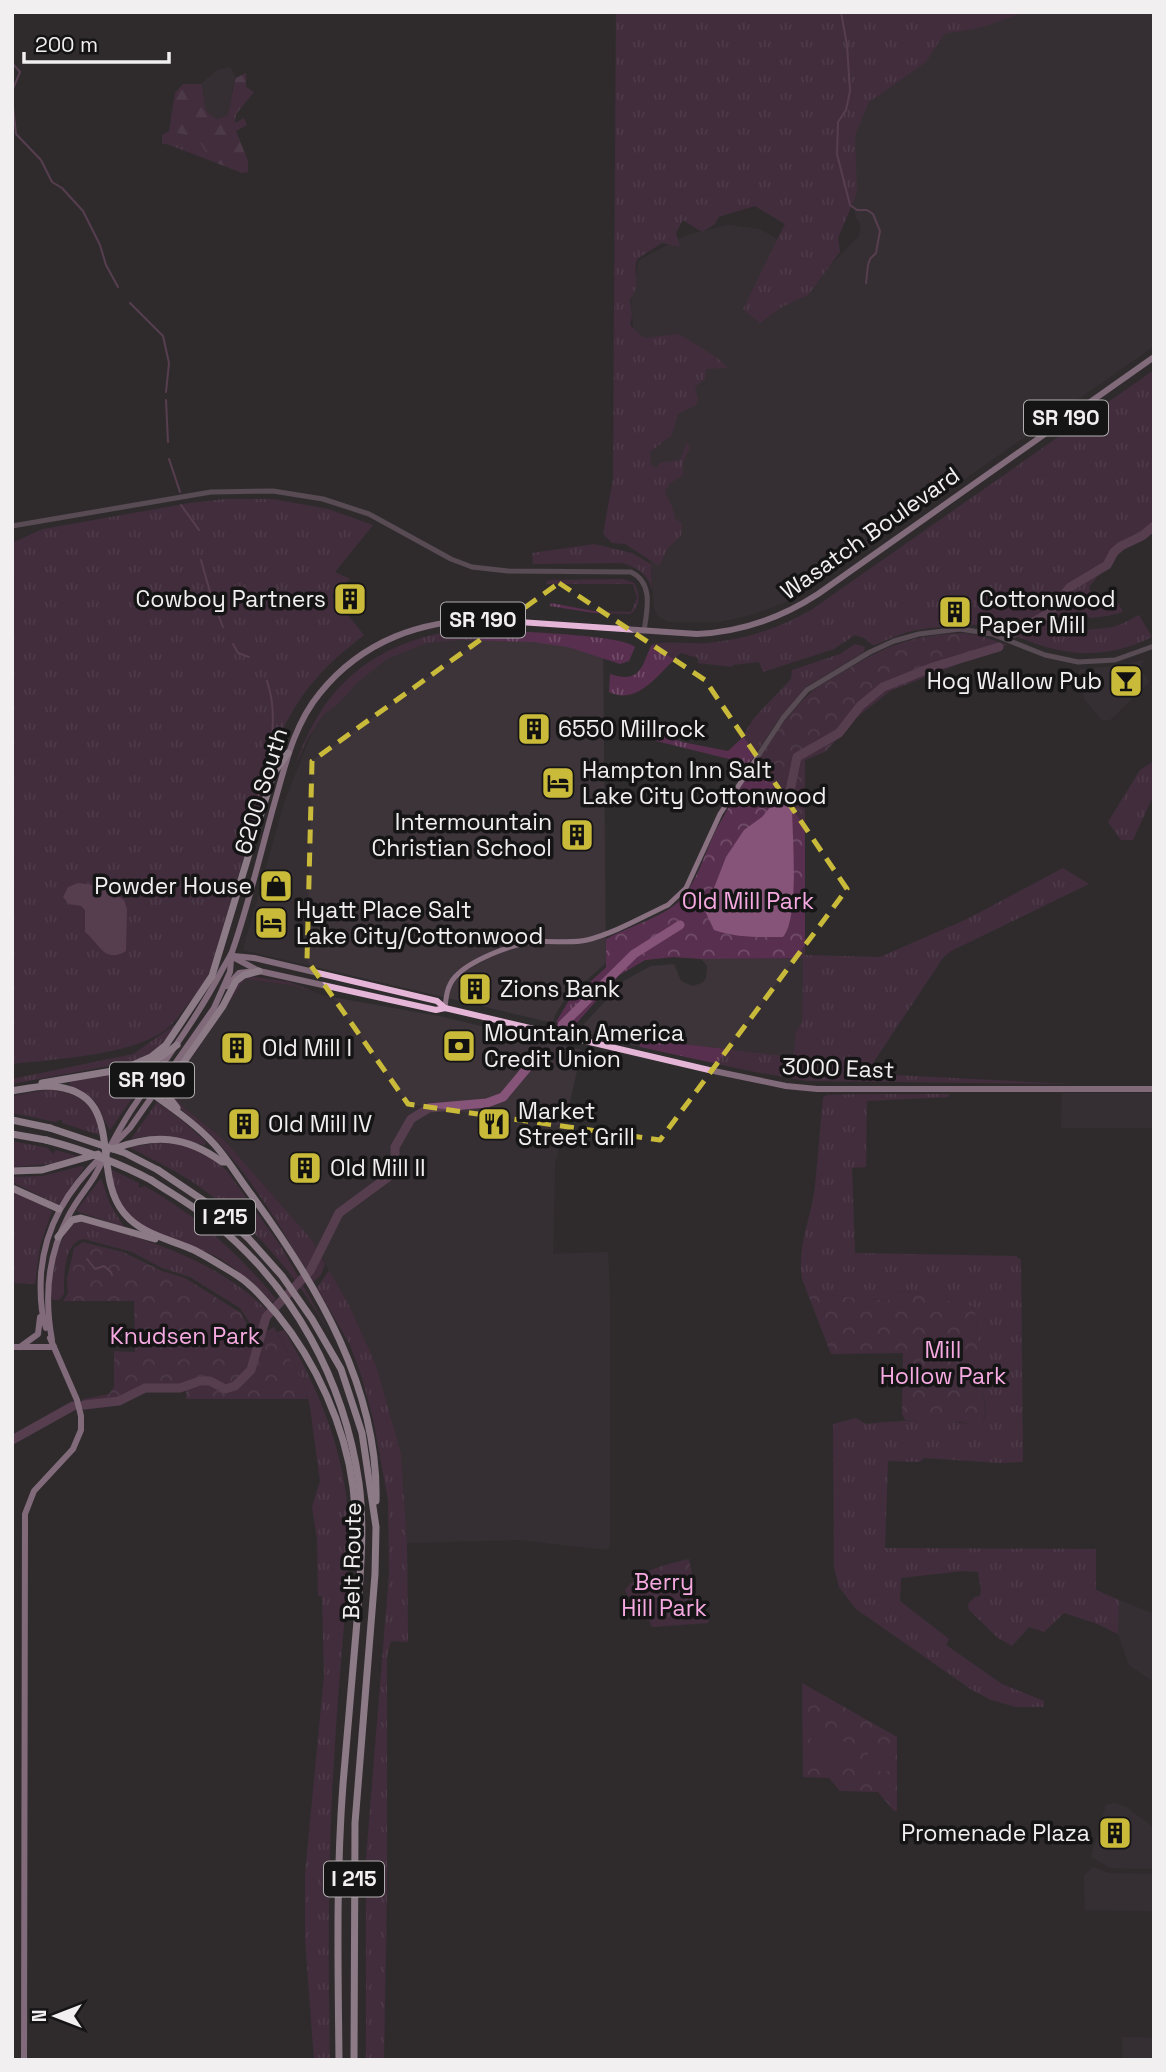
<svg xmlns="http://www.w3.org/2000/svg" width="1166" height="2072" font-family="'Space Grotesk',sans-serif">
	<defs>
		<pattern id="grass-tufts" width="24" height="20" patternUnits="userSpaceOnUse" patternTransform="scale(1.75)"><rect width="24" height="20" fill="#592f4f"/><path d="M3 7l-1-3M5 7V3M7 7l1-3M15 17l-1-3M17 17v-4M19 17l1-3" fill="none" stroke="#714d69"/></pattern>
		<pattern id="forest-firs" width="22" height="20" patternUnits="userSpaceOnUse" patternTransform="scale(1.75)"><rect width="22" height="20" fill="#592f4f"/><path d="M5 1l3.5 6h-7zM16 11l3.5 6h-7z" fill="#714d69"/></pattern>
		<pattern id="park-crowns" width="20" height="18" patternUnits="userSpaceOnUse" patternTransform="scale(1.75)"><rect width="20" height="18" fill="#592f4f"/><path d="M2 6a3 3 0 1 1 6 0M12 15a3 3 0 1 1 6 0" fill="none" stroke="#714d69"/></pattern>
	</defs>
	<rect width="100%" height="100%" fill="#2f2c2e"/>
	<g fill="#3d343a">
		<path d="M1000,12H1154V346L808,589L786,602L751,615L719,622H668L659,617L654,608L631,297L639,260L687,235L728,225L760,229L827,269L859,236L861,226L856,217L818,70Z"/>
		<path d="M230,67L236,78L232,89L233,104L227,116L217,119L209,115L203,105L204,92L201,84L217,70Z"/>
		<path d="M441,637L603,641L606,963L587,980L580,981L572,988L555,1015L553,1023L243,950L285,800L319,716L379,659Z"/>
		<path d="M1144,660L1140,668L1149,682L1110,720H1102L1085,700L1079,682L1078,674L1081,669L1120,666Z"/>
		<path d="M803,958L802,1023L796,1031L794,1057L640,1039V1047L590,1034L584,1029V1024L625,980L651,966L674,964L681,981L692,986L702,983L706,978L707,966L701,959Z"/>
		<path d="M245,979L291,985L326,996L439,1016L582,1050L555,1164L553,1254L608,1252L610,1299V1546L607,1550L521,1540L407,1543L401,1454L376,1365L349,1305L312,1240L224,1140L183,1107L170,1090Z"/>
		<path d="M1062,1093H1154V1128H1061Z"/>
		<path d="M1119,1600L1154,1614V1682L1129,1665L1118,1634Z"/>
		<path d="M1115,1803L1126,1807L1154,1828V1869L1111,1868L1091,1857L1106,1805Z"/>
		<path d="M1093,1867L1108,1873L1154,1874V1911L1085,1910L1084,1876Z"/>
		<path d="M1122,2037L1154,2038V2060H1123Z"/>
	</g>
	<g fill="url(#grass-tufts)">
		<path d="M616,12H1024L983,27L944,34L926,62L869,102L855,135L857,193L838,238L840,252L808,295L782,307L760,323L743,309L785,224L755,206L718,217L715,224L702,232L683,220L676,233L680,247L662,243L637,259C632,276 642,284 630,299L632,315L630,325L644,338L679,334L716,357L728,368L706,369L705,379L695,387L698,399L696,405L678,414L672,435L650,452L651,465L656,468L660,463L680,460L687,442L690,448L683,462V475L669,484L665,493L672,506L675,519L682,523L681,536L668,548L659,566L625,544L612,543L603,534L613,479Z"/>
		<path d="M177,133C198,137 201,141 209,160L169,145Z"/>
		<path d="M1154,370V529L1141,538L1121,547L1089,587L1092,597L1112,592L1123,612L1108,616L1090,618C1082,610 1075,608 1068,618V626L1079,633C1090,627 1100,630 1112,627C1122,625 1131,619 1139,615L1152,637C1115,656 1077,658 1037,644C1019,638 1001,628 981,625C965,624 921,628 905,633C895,636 885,641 875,645H872L864,638L855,635L834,649L763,672L759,662L733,665V667L698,663V658L681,653C662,669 639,707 609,692L610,674C642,685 642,664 652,644C670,641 689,644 707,643C744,640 778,629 811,610Z"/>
		<path d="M225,499H273L328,509L373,525L335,572L350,579L332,596L364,635C322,668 302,689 279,737L212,964L211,972L166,1042L157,1051L141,1060L12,1084V1079L133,1054L176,1024L193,998C185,1007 178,1019 169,1027C137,1055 55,1059 12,1064V543L43,529L190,503Z"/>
		<path d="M594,544L632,553L651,564L652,589C647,573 637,567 621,563L533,564L532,553Z"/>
		<path d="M623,579L634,583C640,592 641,608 630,614L594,613L550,606L551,603L593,611L631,612L637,598L633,584H546L547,581L551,580Z"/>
		<path d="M456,630C482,630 621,633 635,647L629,661L620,664L568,647L533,642L462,640L427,643L387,659L359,681L337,705L323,715L308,738L296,764C323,685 373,644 456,630Z"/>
		<path d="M855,644L865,647L864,652L806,687L778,720L749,764L616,731L648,729L682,742L728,751L741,739L754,718L791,679L792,670L840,654Z"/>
		<path d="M1003,646L889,691L857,717L826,751L805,760V955L880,957L967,919L1063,868L1089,884L951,951L943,958L873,1063L877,1068L873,1074L1070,1084L807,1081L750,1071L640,1047V1039L793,1057L796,1031L802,1023L803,958L701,959L674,957L645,960L619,975L575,1025L568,1027L556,1022L577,987L589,983L612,962L677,914L779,789L859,698Z"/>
		<path d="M1154,761V794L1133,840H1121L1108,822L1140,770Z"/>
		<path d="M249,976L289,982L315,992L291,985L245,979L170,1089L183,1107L224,1140L312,1240L325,1264L321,1275L313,1282C283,1231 251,1175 209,1133C196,1121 174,1107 169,1090L171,1083L239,980Z"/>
		<path d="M153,1066L154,1067L110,1130L94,1102L69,1084L70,1082Z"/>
		<path d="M50,1089C85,1096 92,1102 102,1136L62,1123V1119L55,1122L12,1113V1096Z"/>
		<path d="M859,1094H949V1097L867,1101L866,1167L852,1168L855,1253L1016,1256L1021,1260L1023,1462L1000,1463L924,1458L920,1462L888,1461L885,1548L1096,1549V1590L1119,1600L1118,1634L1095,1623L1064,1613L1044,1632L1029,1627L1012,1646L998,1638L969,1610L968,1604L975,1597L980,1596L981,1591L978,1572L963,1571L901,1578L900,1601L949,1639L946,1645L1002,1684L1044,1701L1043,1707H1016L991,1700L972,1690L856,1609L839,1587L834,1568L833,1424L856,1418L866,1424C905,1420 943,1417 982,1427C990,1402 982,1402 981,1379C980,1354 978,1332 974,1307L914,1292L893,1291L889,1301L817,1294C815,1285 812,1281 802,1279C797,1244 811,1220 815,1186C818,1157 820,1127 823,1098L827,1095Z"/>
		<path d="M157,1102L184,1122L206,1142L205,1145C175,1139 165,1132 131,1139Z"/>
		<path d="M12,1141L48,1148L53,1154L56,1150L77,1156L50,1164L12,1167Z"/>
		<path d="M164,1142L192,1147L212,1158L227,1171L282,1248L337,1346C301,1281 254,1222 191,1181C171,1168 149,1158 129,1147Z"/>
		<path d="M82,1166L84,1168L58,1205L12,1182V1177L42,1176Z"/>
		<path d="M110,1169L139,1183V1188L145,1186C197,1216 238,1253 276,1299L272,1302C255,1286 235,1266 213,1255C183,1240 133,1235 118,1200C114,1190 113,1179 110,1169Z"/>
		<path d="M101,1178L110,1204L124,1227L76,1211Z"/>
		<path d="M12,1189L52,1211L40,1246L35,1284L12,1283Z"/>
		<path d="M79,1221C148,1239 216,1260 268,1311L262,1328L255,1331L240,1308L190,1277L162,1268L132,1252L84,1239C63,1242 64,1277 64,1294L59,1300H52C48,1277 58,1241 72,1223Z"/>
		<path d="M329,1270L349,1305L376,1365L401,1454L407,1543L408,1642L391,1641L387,1657V1887L384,2060H366V1858L389,1574L388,1500L373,1419L362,1378L350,1345L317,1288Z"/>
		<path d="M284,1330C312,1377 335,1428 344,1482C353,1530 348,1578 344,1625C339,1681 335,1738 332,1794C328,1883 328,1971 330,2060H314L305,1939V1873L324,1676L322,1597L318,1595L317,1539L312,1507L320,1481L310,1407L306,1390L277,1332Z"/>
	</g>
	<path fill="url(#forest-firs)" d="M246,73V87L254,92L236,114L235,123L244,118L247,125L236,131L248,161V172L242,173L209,160C201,141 198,137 177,133L169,145L162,143V135L169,131L175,93L183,84H201C207,99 199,111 217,119L227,116C233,103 231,91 236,78Z"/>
	<g fill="url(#park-crowns)">
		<path d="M964,633L981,636L1007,645L890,691L857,717L826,751L805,760V956L803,958L657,957L645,960L619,975L606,991V939C626,928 668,915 681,899C699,879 705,851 717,828C741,785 770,734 804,699C815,687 830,680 843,672C887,645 912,635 964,633Z"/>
		<path d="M83,1242L123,1252L162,1271L185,1278L241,1313L254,1338L274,1327L306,1390L308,1399H186V1386L145,1388L119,1401L84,1405L82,1400L84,1399L109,1394L114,1387V1351L135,1352V1349L134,1301H63L68,1293L67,1279L74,1248Z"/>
		<path d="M802,1279C812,1281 815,1285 818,1294L888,1301L893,1291L914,1292L974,1307C978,1332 980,1354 981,1379C982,1402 989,1402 982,1428L962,1422L905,1420L902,1414L903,1353L831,1354Z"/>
		<path d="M689,1559L700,1613L709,1620L708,1623L652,1627L649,1620L639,1619L625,1590C641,1569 665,1565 689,1559Z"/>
		<path d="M802,1683L897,1737V1811H894L878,1792L840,1791L829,1778L803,1777Z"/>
	</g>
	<g fill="#592f4f">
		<path d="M811,1728L834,1729L845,1743V1766H814L810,1763Z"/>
		<path d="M868,1746H891L893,1771H873L868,1761Z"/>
	</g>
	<g fill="#865479">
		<path d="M776,800L792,805C792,832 800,918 783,937C760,937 737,938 714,930L705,911L726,857L744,830L762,817Z"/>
		<path d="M78,883L102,886L124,900L127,909L126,951C104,964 100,944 85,932V910L81,906L69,904L63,897L68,887Z"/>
	</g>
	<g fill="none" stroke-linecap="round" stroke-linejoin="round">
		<g stroke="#865479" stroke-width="2">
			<path d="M841,12L847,45L850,91L846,110L838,122L837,154L850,205L857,210H867L873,214L880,231L876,253L870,259L868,265L866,283"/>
			<path d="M12,63L20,72L12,91"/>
			<path d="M12,97L16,134L41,160L52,182L62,188L83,211L100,245L106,265L118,287"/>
			<path d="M130,303L163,336L169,363L166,392"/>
			<path d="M166,400L168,442"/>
			<path d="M169,459L180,492"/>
			<path d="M181,505L199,530"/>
			<path d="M201,560L212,599L223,627"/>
			<path d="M233,644L238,653L249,657"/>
			<path d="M255,818L254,808C268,770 281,721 267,681"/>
			<path d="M87,1259L95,1269L104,1266L111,1272L112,1275"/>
		</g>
		<g stroke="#865479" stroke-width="9">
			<path d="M1014,633L1049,613L1070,587L1107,565L1114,552L1121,546L1142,536L1154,526"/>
			<path d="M783,812L790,791L797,757L839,733L860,706L883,687L933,667L999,647"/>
			<path d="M562,1025L634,954L680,925"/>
			<path d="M84,1405L119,1401L145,1388H180L200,1381H210L225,1389L235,1386L251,1370L266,1317L310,1271L339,1213L388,1177L395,1161V1147L411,1119L429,1108L487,1103L503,1097L538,1055"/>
			<path d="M12,1440L73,1406"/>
		</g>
		<g stroke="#897182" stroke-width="5">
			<path d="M12,526L211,492L273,491L323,499L369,514L451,559L472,567L508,571L631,572C654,583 647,610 644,631"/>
			<path d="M445,1008C446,997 447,986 455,977C469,961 511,944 533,942C551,940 570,944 587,940C615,933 642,917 668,905L686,888L720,814L783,718L807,690L870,652L894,641L919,634L960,629L992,634L1045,655L1078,662L1115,660L1154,646"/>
		</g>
		<g stroke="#e5b5d7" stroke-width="6">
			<path d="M231,956L259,971L436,1010L445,1008L709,1070L786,1086L817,1089H1154"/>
			<path d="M234,956L254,958L437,1001L445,1008"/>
			<path d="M227,986L239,973L255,971"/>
			<path d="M113,1145L130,1128L214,1008L230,972L231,959"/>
			<path d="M46,1328C40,1310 40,1292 41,1274C45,1225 68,1189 103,1155"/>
			<path d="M52,1340C44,1297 48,1255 68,1217C75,1202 86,1190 94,1177C108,1152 119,1127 136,1103C166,1059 197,1018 222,970C225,964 229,959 232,952C250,901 262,846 277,794C287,758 296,722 320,693C362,641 422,619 488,620L697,634C741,632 781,618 818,594L1154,357"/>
			<path d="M12,1347H54"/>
			<path d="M20,1347L38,1334L40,1317"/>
			<path d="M24,2060L25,1514L34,1491L73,1449L81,1430V1416L77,1400L50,1338"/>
		</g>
		<g stroke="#fcd9f1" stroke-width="7">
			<path d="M145,1065L154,1062L177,1045"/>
			<path d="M126,1068L151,1057L166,1045L212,976L273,774L288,753"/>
			<path d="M42,1083L130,1068"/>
			<path d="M12,1091C24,1089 37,1086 49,1086C129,1090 89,1171 124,1213C142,1235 170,1239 194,1250C208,1257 222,1266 235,1274C252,1284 264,1300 277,1314C316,1362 345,1426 353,1487C355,1506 356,1526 357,1545"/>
			<path d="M154,1095C175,1110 198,1126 215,1145C229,1161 240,1180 253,1197C317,1285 379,1389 376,1501"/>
			<path d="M177,1108L167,1095V1086L223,1006L236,981L244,975L259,971"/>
			<path d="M12,1120L50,1128"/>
			<path d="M12,1134L46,1140"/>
			<path d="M113,1149C155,1134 185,1135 222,1162H227"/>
			<path d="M158,1170L216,1209L249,1239L282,1276L312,1319L341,1369L362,1433L376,1527L375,1574L355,1823L354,2060"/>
			<path d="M12,1171L42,1170L98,1154"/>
			<path d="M151,1180C172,1194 194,1206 213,1222C294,1287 344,1380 359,1483C365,1529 360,1576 357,1621C352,1675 348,1730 343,1784C336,1876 338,1968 339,2060"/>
			<path d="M12,1188L59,1209"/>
			<path d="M58,1237L72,1220L81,1218L155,1239"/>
		</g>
		<g stroke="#fcd9f1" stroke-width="7">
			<path d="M50,1128L125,1153L158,1170"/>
			<path d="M46,1140C84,1150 117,1162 151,1180"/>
		</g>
	</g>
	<path d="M0 0H1166V2072H0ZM559,583L705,680L847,889L660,1140L408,1104L307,960L312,761Z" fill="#2f2c2e" fill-opacity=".55" fill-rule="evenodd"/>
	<path fill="none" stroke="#caba3a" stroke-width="5" stroke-dasharray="14 9" stroke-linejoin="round" d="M559,583L705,680L847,889L660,1140L408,1104L307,960L312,761Z"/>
	<defs>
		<symbol id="building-square" viewBox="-11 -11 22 22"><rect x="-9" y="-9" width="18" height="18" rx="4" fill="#caba3a" stroke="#161516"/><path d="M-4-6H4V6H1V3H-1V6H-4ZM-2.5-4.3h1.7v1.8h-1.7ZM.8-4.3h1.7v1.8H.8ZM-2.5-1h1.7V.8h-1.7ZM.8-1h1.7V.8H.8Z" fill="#111"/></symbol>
		<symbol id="bar-square" viewBox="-11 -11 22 22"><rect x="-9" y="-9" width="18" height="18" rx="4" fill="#caba3a" stroke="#161516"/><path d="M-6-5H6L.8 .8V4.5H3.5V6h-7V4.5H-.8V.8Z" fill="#111"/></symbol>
		<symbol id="hotel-square" viewBox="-11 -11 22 22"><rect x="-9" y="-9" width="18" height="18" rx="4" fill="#caba3a" stroke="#161516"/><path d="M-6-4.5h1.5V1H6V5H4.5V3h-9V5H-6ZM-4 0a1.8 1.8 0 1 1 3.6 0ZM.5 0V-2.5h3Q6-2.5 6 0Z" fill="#111"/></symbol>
		<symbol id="shop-square" viewBox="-11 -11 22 22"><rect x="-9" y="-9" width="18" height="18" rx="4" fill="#caba3a" stroke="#161516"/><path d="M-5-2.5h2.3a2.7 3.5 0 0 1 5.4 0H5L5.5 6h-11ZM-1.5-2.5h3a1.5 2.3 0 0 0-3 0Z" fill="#111"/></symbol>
		<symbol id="bank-square" viewBox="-11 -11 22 22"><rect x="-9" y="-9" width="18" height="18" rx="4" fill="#caba3a" stroke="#161516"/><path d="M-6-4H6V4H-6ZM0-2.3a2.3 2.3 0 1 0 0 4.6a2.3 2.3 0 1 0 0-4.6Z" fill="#111"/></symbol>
		<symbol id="restaurant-square" viewBox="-11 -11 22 22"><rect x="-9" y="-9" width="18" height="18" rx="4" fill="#caba3a" stroke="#161516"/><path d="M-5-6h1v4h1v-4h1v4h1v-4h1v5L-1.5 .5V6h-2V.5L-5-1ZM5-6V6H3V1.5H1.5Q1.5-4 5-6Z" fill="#111"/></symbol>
	</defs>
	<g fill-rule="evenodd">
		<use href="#building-square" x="331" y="580" width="38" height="38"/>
		<use href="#building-square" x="936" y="593" width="38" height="38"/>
		<use href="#bar-square" x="1107" y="662" width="38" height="38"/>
		<use href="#building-square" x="515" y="710" width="38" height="38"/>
		<use href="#hotel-square" x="539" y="764" width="38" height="38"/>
		<use href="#building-square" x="558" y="816" width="38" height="38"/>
		<use href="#shop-square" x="257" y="867" width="38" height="38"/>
		<use href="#hotel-square" x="252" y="904" width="38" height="38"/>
		<use href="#building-square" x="456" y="970" width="38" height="38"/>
		<use href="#bank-square" x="440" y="1027" width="38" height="38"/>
		<use href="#building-square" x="218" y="1029" width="38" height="38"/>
		<use href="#building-square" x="225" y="1105" width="38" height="38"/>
		<use href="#restaurant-square" x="475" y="1105" width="38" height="38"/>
		<use href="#building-square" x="286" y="1149" width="38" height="38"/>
		<use href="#building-square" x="1096" y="1814" width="38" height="38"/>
	</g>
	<g text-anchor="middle" stroke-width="7" stroke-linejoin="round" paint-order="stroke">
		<g fill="#161516" stroke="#b0aeaf" stroke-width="2">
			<rect x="1024" y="400.5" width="84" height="35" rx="5"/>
			<rect x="441" y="602.5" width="84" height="35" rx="5"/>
			<rect x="110" y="1062.5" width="84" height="35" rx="5"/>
			<rect x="195" y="1199.5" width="60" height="35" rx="5"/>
			<rect x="324" y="1861.5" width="60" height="35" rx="5"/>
		</g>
		<g font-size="21" font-weight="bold" fill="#f2eff1">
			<text x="1066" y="425">SR 190</text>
			<text x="483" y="627">SR 190</text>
			<text x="152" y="1087">SR 190</text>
			<text x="225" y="1224">I 215</text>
			<text x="354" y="1886">I 215</text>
		</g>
		<g font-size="23" fill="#f2eff1" stroke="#161516">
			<text transform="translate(870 533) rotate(-35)" y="8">Wasatch Boulevard</text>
			<text transform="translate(261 791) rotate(-73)" y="8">6200 South</text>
			<text transform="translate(838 1068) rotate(2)" y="8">3000 East</text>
			<text transform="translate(352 1561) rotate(-89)" y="8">Belt Route</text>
		</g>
		<g font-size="23" fill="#f2eff1" stroke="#161516" text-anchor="start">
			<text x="326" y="607" text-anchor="end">Cowboy Partners</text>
			<text x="979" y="607">Cottonwood<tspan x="979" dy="26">Paper Mill</tspan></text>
			<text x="1102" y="689" text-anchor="end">Hog Wallow Pub</text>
			<text x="558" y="737">6550 Millrock</text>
			<text x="582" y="778">Hampton Inn Salt<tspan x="582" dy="26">Lake City Cottonwood</tspan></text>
			<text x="552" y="830" text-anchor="end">Intermountain<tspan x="552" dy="26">Christian School</tspan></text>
			<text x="252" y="894" text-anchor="end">Powder House</text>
			<text x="296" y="918">Hyatt Place Salt<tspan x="296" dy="26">Lake City/Cottonwood</tspan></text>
			<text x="500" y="997">Zions Bank</text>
			<text x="484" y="1041">Mountain America<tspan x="484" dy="26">Credit Union</tspan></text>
			<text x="262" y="1056">Old Mill I</text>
			<text x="518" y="1119">Market<tspan x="518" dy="26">Street Grill</tspan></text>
			<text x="268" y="1132">Old Mill IV</text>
			<text x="330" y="1176">Old Mill II</text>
			<text x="1090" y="1841" text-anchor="end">Promenade Plaza</text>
		</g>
		<g font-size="23" fill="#f6aae1" stroke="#161516">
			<text x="748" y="909">Old Mill Park</text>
			<text x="185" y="1344">Knudsen Park</text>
			<text x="943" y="1358">Mill<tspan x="943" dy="26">Hollow Park</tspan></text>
			<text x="664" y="1590">Berry<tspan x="664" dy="26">Hill Park</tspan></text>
		</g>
	</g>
	<rect width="1166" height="2072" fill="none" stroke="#f2eff1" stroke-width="28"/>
	<g transform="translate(56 2016) rotate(270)" stroke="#161516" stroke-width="5" paint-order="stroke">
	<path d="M0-5L12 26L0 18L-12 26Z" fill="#f2eff1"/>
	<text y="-10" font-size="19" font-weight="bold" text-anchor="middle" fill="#f2eff1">N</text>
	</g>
	<path d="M24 52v10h145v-10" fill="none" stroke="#f2eff1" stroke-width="3.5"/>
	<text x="35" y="52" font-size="21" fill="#f2eff1" stroke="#161516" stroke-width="5" paint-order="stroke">200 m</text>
</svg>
